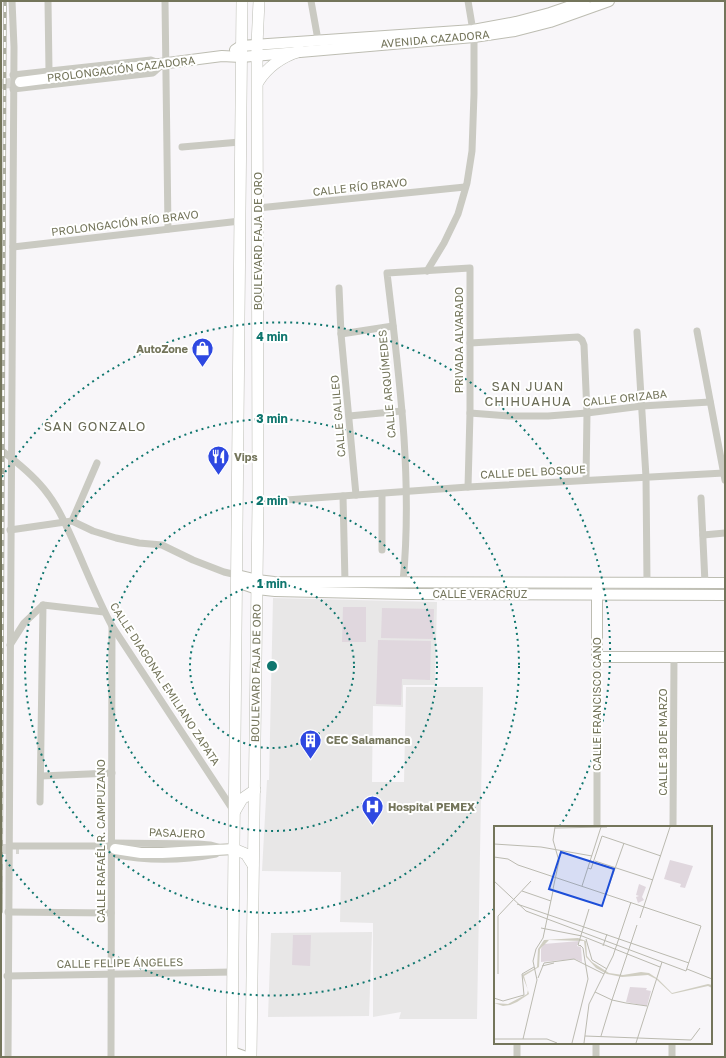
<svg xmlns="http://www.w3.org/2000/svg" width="726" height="1058" font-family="'Golos Text',sans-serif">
	<rect width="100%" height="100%" fill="#f8f6f9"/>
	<g fill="#e8e7e7">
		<path d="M273,598L437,602L435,685H403V707L373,706L372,782H404L406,687H483L477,1019H399L401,1012L373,1017V923L340,922L341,872L262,871L267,780H282H269Z"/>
		<path d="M372,932L369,1016L268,1017L271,933Z"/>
	</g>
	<g fill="#e0d7de">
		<path d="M343,607H366V642H342Z"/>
		<path d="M382,608L434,609L433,639L381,638Z"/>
		<path d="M378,640L431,641L430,680L402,679L401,705L376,704Z"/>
		<path d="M293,935H311L310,966L292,965Z"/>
	</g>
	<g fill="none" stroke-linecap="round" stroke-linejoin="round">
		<g stroke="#d7d6d2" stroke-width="10" stroke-dasharray="10 5" stroke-linecap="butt">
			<path d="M1,84L20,82"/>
			<path d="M1,849H19"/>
		</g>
		<defs>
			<g id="secondary">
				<path d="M235,50L241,46L268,44L473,30L516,22L550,13L585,1"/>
				<path d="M20,82L222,56L241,57L474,37L515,31L550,22L609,1"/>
				<path d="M237,575L257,580L274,582L725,583"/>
				<path d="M237,582L257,589L275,591L409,594L725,595"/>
				<path d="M597,589V657H725"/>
				<path d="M115,849L141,853H162L234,849"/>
				<path d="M232,1052L246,1057"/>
			</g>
			<g id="primary">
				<path d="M258,82C268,66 281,57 300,51"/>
				<path d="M235,811L242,799L255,790"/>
				<path d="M234,849L246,854L253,865"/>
				<path d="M232,1057L242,1"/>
				<path id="s1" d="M251,1057L258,502L257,45L259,1"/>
			</g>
		</defs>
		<use href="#secondary" stroke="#bdbdb2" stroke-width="12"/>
		<use href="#primary" stroke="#bcbdb4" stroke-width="12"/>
		<g stroke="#cacac2" stroke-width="7">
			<path d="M48,1L49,71"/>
			<path d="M165,1L168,229"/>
			<path d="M311,1L318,40"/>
			<path d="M13,75L151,60L159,63"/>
			<path d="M13,89L153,73L163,64"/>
			<path d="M182,147L240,142"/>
			<path d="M258,208L465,187"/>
			<path d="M13,247L240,221"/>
			<path d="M427,271L444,243L458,214L467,183L472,151L474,94V37L468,1"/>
			<path d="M339,288L341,334L356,495"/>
			<path d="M697,331L725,480"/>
			<path d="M637,332L646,477L647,582"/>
			<path d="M341,334L393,326"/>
			<path d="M470,343L578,337L582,340L584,345L587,413L586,480"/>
			<path d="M470,413L509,416H548L587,413L642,406L710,402"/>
			<path d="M349,416L402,411"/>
			<path d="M1,450C17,462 32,474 44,489C58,506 66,525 75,545C87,572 98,600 112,626L233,810"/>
			<path d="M382,494V550"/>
			<path d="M343,496L345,582"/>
			<path d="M701,498L705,583"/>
			<path d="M258,502L468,487L724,473"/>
			<path d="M72,521L97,463"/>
			<path d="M10,530L72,521L93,531L116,538L139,543L162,545L193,560L224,572L237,575"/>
			<path d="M703,535L725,533"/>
			<path d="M403,582C413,479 399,375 387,273L470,268V413L468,487"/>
			<path d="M10,645L24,623L43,605L104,612"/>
			<path d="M41,776L112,773"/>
			<path d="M40,802L43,605"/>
			<path d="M597,827V657"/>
			<path d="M673,827L674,657"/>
			<path d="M112,843L198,844L210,845L221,848"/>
			<path d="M10,846H111"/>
			<path d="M112,854C147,861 181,861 216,854"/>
			<path d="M8,912L111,913"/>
			<path d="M7,976L233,972"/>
			<path d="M8,1057L14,47L12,1"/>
			<path d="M111,1057L112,626"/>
			<path d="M517,1057V1043"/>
			<path d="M596,1057V1043"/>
			<path d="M672,1057V1043"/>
		</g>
		<use href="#secondary" stroke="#fff" stroke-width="10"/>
		<use href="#primary" stroke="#fff" stroke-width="11"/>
		<defs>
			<path id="rail" d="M1,912L5,1"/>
		</defs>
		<use href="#rail" stroke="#acad9f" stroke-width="3.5"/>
		<use href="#rail" stroke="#fff" stroke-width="2" stroke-dasharray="6" stroke-linecap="butt"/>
	</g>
	<g fill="none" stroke="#0f766e" stroke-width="2" stroke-dasharray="2 4">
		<circle cx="272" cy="666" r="82"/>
		<circle cx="272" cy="666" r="165"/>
		<circle cx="272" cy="666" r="247"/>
		<path d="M494 909A329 329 0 0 1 2 855M2 477A329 329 0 0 1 560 826"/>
	</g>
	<defs>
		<symbol id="shop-pin" viewBox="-11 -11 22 30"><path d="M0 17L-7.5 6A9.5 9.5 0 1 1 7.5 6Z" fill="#2e48e1" stroke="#fff"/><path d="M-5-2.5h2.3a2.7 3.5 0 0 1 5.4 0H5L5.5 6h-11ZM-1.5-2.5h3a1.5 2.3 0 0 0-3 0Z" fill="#fff"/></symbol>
		<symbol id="restaurant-pin" viewBox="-11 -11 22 30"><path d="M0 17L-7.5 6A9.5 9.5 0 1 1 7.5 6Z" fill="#2e48e1" stroke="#fff"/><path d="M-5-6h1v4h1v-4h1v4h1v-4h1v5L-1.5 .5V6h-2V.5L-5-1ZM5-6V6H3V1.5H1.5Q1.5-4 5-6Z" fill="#fff"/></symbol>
		<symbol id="building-pin" viewBox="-11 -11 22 30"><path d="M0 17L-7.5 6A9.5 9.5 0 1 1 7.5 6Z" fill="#2e48e1" stroke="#fff"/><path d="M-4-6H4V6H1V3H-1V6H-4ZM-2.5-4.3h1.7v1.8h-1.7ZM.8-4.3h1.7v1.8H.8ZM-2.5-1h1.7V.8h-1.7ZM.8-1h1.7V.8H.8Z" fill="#fff"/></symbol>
		<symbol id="hospital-pin" viewBox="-11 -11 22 30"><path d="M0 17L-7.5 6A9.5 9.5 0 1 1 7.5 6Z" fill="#2e48e1" stroke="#fff"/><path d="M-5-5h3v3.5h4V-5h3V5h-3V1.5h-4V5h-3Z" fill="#fff"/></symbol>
	</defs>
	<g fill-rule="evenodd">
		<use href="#shop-pin" x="190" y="336" width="25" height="34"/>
		<use href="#restaurant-pin" x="206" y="444" width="25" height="34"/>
		<use href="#building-pin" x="298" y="728" width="25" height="34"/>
		<use href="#hospital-pin" x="360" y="794" width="25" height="34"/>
	</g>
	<g text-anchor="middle" stroke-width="4" stroke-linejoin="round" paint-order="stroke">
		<g font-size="11" fill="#74755b" stroke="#fff">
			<text transform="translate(435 39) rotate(-5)" y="4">AVENIDA CAZADORA</text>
			<text transform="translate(121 69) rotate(-7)" y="4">PROLONGACIÓN CAZADORA</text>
			<text transform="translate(360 187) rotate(-6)" y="4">CALLE RÍO BRAVO</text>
			<text transform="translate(125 223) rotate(-7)" y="4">PROLONGACIÓN RÍO BRAVO</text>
			<text transform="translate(258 241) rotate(-90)" y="4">BOULEVARD FAJA DE ORO</text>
			<text transform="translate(459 340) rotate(-90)" y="4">PRIVADA ALVARADO</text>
			<text transform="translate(387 384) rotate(-95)" y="4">CALLE ARQUÍMEDES</text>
			<text transform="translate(625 398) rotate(-6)" y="4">CALLE ORIZABA</text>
			<text transform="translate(338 416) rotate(-95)" y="4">CALLE GALILEO</text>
			<text transform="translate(533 472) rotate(-3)" y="4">CALLE DEL BOSQUE</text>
			<text x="480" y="598">CALLE VERACRUZ</text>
			<text dy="4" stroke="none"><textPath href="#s1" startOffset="384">BOULEVARD FAJA DE ORO</textPath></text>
			<text transform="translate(165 684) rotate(57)" y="4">CALLE DIAGONAL EMILIANO ZAPATA</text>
			<text transform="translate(597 704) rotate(-90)" y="4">CALLE FRANCISCO CANO</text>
			<text transform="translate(663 742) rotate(-90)" y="4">CALLE 18 DE MARZO</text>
			<text transform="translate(177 833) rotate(2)" y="4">PASAJERO</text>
			<text transform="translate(101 841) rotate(-90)" y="4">CALLE RAFAÉL R. CAMPUZANO</text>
			<text transform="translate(120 963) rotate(-1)" y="4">CALLE FELIPE ÁNGELES</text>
		</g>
		<g font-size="11" font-weight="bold" fill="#74755b" stroke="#fff" text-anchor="start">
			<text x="188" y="353" text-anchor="end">AutoZone</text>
			<text x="234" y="461">Vips</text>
			<text x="326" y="744">CEC Salamanca</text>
			<text x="388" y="811">Hospital PEMEX</text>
		</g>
		<g font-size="13" letter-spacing="1" fill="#6b6c56" stroke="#fff">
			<text x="528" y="391">SAN JUAN<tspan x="528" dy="15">CHIHUAHUA</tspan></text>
			<text x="95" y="431">SAN GONZALO</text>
		</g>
	</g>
	<g transform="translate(494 826)">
		<rect width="218" height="218" fill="#f8f6f9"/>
		<path d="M176,34L199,40L191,62L186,61L187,58L170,53ZM145,58L152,61L148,71L150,74L144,77L142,71L145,70L142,69ZM85,115L83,120L87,121L88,136L81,133L47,136V123L50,118ZM136,161L153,162L152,164L157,165L153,180L132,176Z" fill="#e0d7de"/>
		<path d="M84,112L92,115L93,130L98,136L115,147L129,149L147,146L155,147L164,153L178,167L214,158L218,159V162L214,160L178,168L162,153L154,149L128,151L113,148L102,142L92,131L90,115L55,114L46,123L45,141L30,150L35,168L23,176L16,179L9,180L0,177L14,178L33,168L34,164L28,149L43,141L44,123L50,114Z" fill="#d0cec2"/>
		<path fill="none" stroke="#bbbab0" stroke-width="1" d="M61,2L113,1M0,18L47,21L98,30M0,31L14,33L24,39L207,100L192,145M101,35L159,54M94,42L97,43L108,10L167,30M0,55L32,85L192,145M88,60L107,1M59,63L65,35L59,14L61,1M28,65L57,75M112,68L130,17M23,78L195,137M146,92L176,1M47,102L88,110L166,141M92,113L98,134L113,143M86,119L89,122L91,135M87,120L84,119L95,83M109,120L113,108M48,140L60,137M193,143L218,153M4,148V90L37,55M44,152L50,137L80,133L110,148M101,166L118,174L143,99M0,172L9,175L30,169L28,148L40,141M132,177L153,180M91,210L197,214L206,202M107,210L118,174L132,177M0,213H53L63,217M29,213L43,154L39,135L42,123L49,112L59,65M78,217L94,153L91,135M90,217L95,178L119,130L137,76M142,217L168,136"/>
		<path fill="#1d4ed8" fill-opacity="0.15" stroke="#1d4ed8" stroke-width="2" d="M67,26L120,43L108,80L55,63Z"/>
		<rect width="218" height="218" fill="none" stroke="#74755b" stroke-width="2"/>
	</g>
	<circle cx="272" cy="666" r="6" fill="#0f766e" stroke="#fff" stroke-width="2"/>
	<g font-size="12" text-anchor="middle" font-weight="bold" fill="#0f766e" stroke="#fff" stroke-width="4" stroke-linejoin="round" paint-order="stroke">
		<text x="272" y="341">4 min</text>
		<text x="272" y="423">3 min</text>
		<text x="272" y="505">2 min</text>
		<text x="272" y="588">1 min</text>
	</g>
	<rect width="726" height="1058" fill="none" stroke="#74755b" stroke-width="4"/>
</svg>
